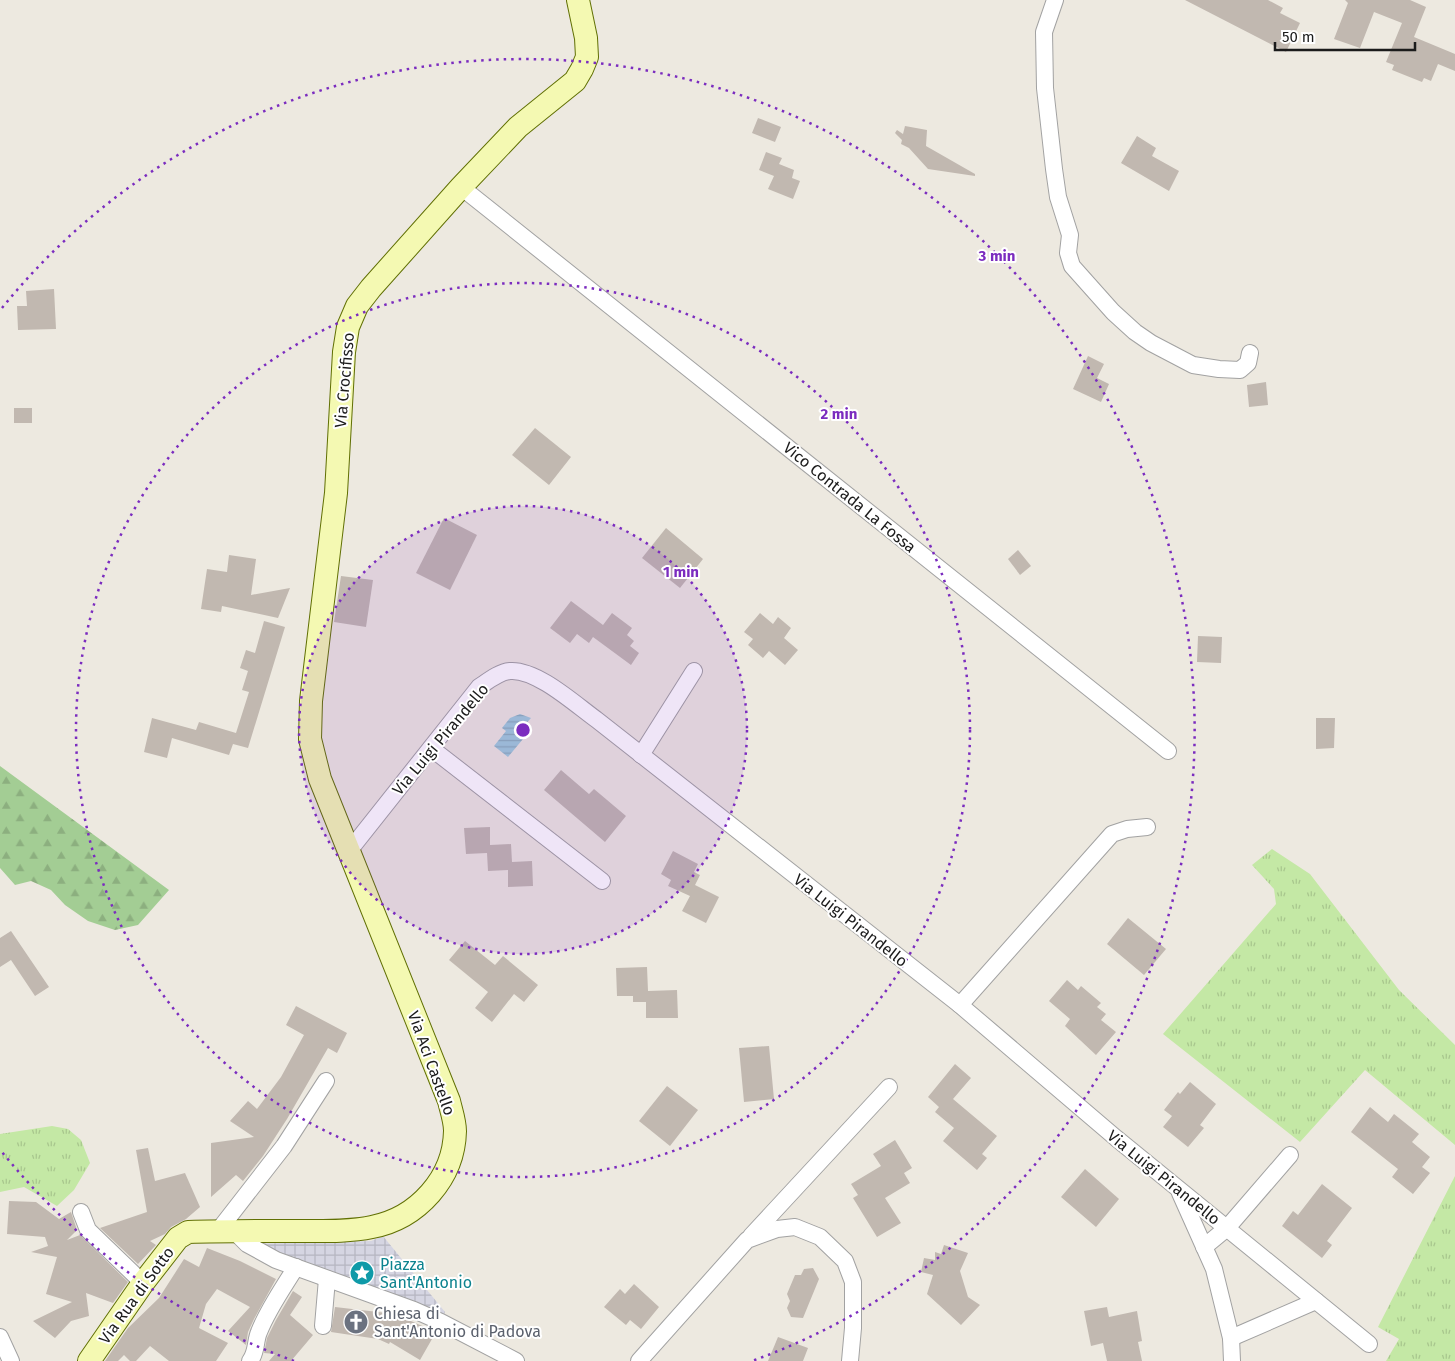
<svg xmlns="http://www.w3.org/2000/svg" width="1455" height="1361" font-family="'Fira Sans',sans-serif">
	<defs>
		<pattern id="grass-tufts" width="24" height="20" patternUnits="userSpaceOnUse" patternTransform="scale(1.25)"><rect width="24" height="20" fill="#c4e8a5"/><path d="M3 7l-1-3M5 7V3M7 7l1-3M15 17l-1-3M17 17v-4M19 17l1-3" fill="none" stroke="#a8c68d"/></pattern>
		<pattern id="forest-firs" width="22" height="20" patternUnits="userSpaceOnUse" patternTransform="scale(1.25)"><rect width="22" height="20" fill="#a3cd94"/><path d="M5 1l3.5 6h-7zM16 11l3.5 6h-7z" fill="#8caf7f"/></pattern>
		<pattern id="plaza-grid" width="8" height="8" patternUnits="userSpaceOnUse" patternTransform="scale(1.25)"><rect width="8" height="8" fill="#d5d5e2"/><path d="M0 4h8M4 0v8" fill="none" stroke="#b6b6c1"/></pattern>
		<pattern id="water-rules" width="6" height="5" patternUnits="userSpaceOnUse" patternTransform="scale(1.25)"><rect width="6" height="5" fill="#a0ccdb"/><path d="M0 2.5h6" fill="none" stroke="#89afbb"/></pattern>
	</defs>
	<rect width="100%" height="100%" fill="#ede9e0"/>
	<g fill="url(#grass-tufts)">
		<path d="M1272,849L1310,874L1399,990L1455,1045V1145L1365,1070L1300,1142L1163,1034L1276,904L1274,889L1252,865Z"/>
		<path d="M52,1126L68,1129L81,1140L90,1163L74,1190L57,1206L24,1187L0,1192V1134Z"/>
		<path d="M1455,1176V1361H1386L1399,1339L1378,1327Z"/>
	</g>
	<path fill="url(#forest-firs)" d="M0,766L169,890L138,925L115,930L88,921L65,905L51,890L31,881L15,885L0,868Z"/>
	<path fill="url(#plaza-grid)" d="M383,1236L445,1312L441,1322L247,1244L371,1241Z"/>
	<path fill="url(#water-rules)" d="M520,714L531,718L522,728L528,733L508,757L494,746L506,731L502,728L510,718Z"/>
	<g fill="#c1b8b0">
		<path d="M1185,0H1268L1283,8L1280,13L1300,23L1286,52Z"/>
		<path d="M1345,0H1410L1426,7L1414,37L1455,54V71L1438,64L1431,81L1424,78L1422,82L1392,70L1394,65L1386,62L1402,23L1374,12L1360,48L1334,39L1348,3Z"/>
		<path d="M758,118L781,127L775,142L752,133Z"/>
		<path d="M905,126L927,130L926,146L975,174V176L928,169L909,148L901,144L902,140L895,133L897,130L903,134Z"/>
		<path d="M1137,136L1156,148L1152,156L1179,171L1169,191L1121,163Z"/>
		<path d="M766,152L782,158L779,164L794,170L792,178L800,181L793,199L768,189L774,176L759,170Z"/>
		<path d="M54,289L56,329L18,330L17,306H27L26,291Z"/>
		<path d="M1088,356L1104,364L1097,378L1109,384L1101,402L1073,389Z"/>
		<path d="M1266,382L1268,405L1249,407L1247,385Z"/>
		<rect x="14" y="408" width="18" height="15"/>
		<path d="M535,428L571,457L549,485L512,455Z"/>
		<path d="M444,518L477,535L450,590L416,573Z"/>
		<path d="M666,528L703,559L680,588L642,558Z"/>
		<path d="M1018,550L1031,566L1020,575L1008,559Z"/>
		<path d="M229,555L256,559L251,595L290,588L278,618L222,606L221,612L201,609L207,569L227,572Z"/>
		<path d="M341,576L373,580L366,627L334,622Z"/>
		<path d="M571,601L603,625L612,613L632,628L627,635L634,641L630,646L639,653L631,665L593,637L589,643L577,634L570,643L550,628Z"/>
		<path d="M760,613L773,624L778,617L791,628L784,638L798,650L785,665L769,651L763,658L748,645L753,639L744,632Z"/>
		<path d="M264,621L285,627L248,748L233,744L229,755L172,738L167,758L144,752L152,718L196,730L199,722L236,733L249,692L242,690L248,671L240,668L246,650L255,653Z"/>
		<path d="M1198,636L1222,637L1221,663L1197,662Z"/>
		<path d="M1316,718H1335L1334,748L1316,749Z"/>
		<path d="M561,770L589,794L594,789L626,816L605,842L544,790Z"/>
		<path d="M490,827V845L511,844L512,862L532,861L533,886L508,887V870L488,871L487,853L466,854L464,828Z"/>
		<path d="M673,851L698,864L694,872L700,875L695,885L719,897L706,923L682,911L690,896L668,886L671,880L661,874Z"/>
		<path d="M1128,918L1166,949L1144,975L1107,944Z"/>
		<path d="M11,931L49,987L35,996L11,960L0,967V938Z"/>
		<path d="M465,941L495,965L503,956L538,985L524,1002L514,994L492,1022L475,1008L488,992L449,960Z"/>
		<path d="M647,967L648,991L677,990L678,1018H646V1002H633V996H617L616,968Z"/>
		<path d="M1067,980L1078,990L1081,986L1101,1003L1097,1007L1106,1014L1101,1020L1116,1032L1096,1055L1065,1026L1070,1019L1049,1001Z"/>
		<path d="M296,1006L347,1033L337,1053L328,1048L287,1119L263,1156L243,1181L236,1175L211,1197V1143L254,1137L230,1121L248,1101L257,1109L281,1077L304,1035L286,1025Z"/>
		<path d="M769,1046L774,1099L744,1102L739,1048Z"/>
		<path d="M955,1064L971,1078L953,1099L997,1136L982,1154L987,1158L977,1170L943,1141L954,1128L935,1112L939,1107L928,1097Z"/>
		<path d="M1190,1082L1216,1104L1200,1125L1204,1128L1188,1147L1163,1127L1172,1116L1164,1110L1178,1092L1180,1094Z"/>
		<path d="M667,1086L698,1110L670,1146L639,1121Z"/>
		<path d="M1370,1107L1388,1122L1394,1114L1419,1134L1412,1142L1430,1157L1422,1167L1430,1173L1413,1194L1392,1177L1398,1169L1351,1132Z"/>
		<path d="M895,1140L912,1168L904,1173L910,1183L885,1198L901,1223L877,1237L853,1198L858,1195L851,1184L881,1166L873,1154Z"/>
		<path d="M148,1148L155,1181L185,1173L200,1207L186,1219L171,1227L165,1234L150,1241L156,1245L138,1264L100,1228L147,1212L136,1150Z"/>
		<path d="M1085,1169L1119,1199L1096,1227L1061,1197Z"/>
		<path d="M1322,1184L1352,1208L1327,1241L1332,1245L1322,1258L1282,1226L1293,1211L1298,1215Z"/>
		<path d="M9,1201L36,1202L59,1219L71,1212L77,1230L67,1240L80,1235L128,1282L113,1303L86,1293L89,1316L71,1321L55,1338L33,1321L72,1302L46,1294L57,1257L31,1252L48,1246L45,1237L7,1234Z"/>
		<path d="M944,1245L968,1253L960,1271L968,1297L980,1305L961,1325L927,1294L933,1275L921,1272L924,1258L935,1260V1252L941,1254Z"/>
		<path d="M207,1248L240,1261L276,1279L254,1319L248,1332L246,1345L228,1331L250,1307L217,1289L206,1304L199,1328L228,1343L216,1361H169L150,1346L136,1361H130L124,1355L118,1361H105L128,1328L159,1298L184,1259L199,1267Z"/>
		<path d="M813,1268L819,1279L803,1318L791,1317L787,1308L790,1301L787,1294L795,1275H801L804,1269Z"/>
		<path d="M634,1284L659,1307L641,1329L630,1320L626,1325L604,1307L620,1289L625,1294Z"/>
		<path d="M293,1291L302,1297L290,1315L313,1335L291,1361H269L275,1354L264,1353L267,1338L276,1320Z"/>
		<path d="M335,1307L395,1314L436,1332L420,1360L390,1342L389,1344L378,1339L331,1332Z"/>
		<path d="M1107,1307L1109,1317L1137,1311L1142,1341L1138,1342L1142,1361H1107L1103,1343L1091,1346L1084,1311Z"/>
		<path d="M778,1337L808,1348L803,1361H768Z"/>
	</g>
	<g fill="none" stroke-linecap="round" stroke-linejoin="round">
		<defs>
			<g id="street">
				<path d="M1055,0L1044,32L1045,88L1054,169L1058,197L1070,235L1068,253L1072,266L1113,312L1135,332L1151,343L1193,365L1219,369L1240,370L1248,363L1250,353"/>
				<path d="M461,187L1168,751"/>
				<path d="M431,748L602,881"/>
				<path d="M641,755L694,671"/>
				<path d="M349,851L479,687C488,681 499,672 510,671C537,669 576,705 597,720L960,1005L1116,1138L1369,1344"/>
				<path d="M960,1005L1112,834L1127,829L1147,827"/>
				<path d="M1180,1193L1214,1269L1231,1338L1232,1361"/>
				<path d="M81,1212L88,1230L143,1283"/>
				<path d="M218,1231L284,1146L326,1081"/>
				<path d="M234,1231L247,1244L276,1260L414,1310L441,1322L516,1361"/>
				<path d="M751,1236L889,1087"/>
				<path d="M1204,1247L1227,1228L1290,1155"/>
				<path d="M323,1326L327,1279"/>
				<path d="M0,1337L11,1361"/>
				<path d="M1231,1338L1316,1301"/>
				<path d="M250,1361C257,1352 255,1341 259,1332C268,1309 283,1288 296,1267"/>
				<path d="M639,1361L747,1240L777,1229L795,1227L820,1237L845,1261L853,1282V1328L850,1361"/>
			</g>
			<path id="secondary" d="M89,1361L143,1283L178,1238L188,1232C225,1231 262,1231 299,1231C323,1231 348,1232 372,1227C418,1218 454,1178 455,1131C455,1121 451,1110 449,1101L320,779L310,739L311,701L336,493L344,352L348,327L357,306L371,288L461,187L518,127L575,81L582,69L587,57L586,38L578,0"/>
		</defs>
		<use href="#street" stroke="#a2a2a2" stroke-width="18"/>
		<use href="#secondary" stroke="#617004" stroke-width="24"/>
		<use href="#street" stroke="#fff" stroke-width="16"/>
		<use href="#secondary" stroke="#f4f9b2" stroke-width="22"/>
	</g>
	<circle cx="523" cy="730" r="224" fill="#7b2cbf" fill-opacity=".12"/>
	<g fill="none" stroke="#7b2cbf" stroke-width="2.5" stroke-dasharray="2.5 5">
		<circle cx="523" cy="730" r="224"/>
		<circle cx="523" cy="730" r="447"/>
		<path d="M294 1361A671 671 0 0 1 2 1152M2 308A671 671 0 1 1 752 1361"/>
	</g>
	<defs>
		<symbol id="sight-disc" viewBox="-11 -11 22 22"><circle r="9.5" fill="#0f9aa8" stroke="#fff"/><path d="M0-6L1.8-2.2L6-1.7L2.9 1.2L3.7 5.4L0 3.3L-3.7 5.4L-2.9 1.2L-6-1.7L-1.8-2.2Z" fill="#fff"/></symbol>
		<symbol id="church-disc" viewBox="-11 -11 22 22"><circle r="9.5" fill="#6b7280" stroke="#fff"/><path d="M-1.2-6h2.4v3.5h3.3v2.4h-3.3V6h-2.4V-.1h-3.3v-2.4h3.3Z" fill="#fff"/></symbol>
	</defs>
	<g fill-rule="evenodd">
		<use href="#sight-disc" x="348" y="1259" width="28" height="28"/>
		<use href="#church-disc" x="342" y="1308" width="28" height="28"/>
	</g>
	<g text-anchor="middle" stroke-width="4" stroke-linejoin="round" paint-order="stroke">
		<g font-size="16" fill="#1b1b1b" stroke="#fff">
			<text transform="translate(344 380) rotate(-85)" y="6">Via Crocifisso</text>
			<text transform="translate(850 497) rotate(39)" y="6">Vico Contrada La Fossa</text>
			<text transform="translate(440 739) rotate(-50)" y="6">Via Luigi Pirandello</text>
			<text transform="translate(851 920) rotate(38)" y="6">Via Luigi Pirandello</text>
			<text transform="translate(432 1063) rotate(70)" y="6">Via Aci Castello</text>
			<text transform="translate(1164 1177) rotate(39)" y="6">Via Luigi Pirandello</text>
			<text transform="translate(136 1295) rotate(-54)" y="6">Via Rua di Sotto</text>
		</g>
		<g font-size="16" fill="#0d838f" stroke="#fff" text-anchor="start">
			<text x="380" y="1270">Piazza<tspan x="380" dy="18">Sant'Antonio</tspan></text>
		</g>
		<g font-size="16" fill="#5b616d" stroke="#fff" text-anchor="start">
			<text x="374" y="1319">Chiesa di<tspan x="374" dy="18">Sant'Antonio di Padova</tspan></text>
		</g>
	</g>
	<circle cx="523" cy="730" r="8" fill="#7b2cbf" stroke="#fff" stroke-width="2.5"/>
	<g font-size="15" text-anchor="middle" font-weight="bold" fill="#7b2cbf" stroke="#fff" stroke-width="4" stroke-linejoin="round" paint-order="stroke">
		<text x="997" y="261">3 min</text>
		<text x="839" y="419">2 min</text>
		<text x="681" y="577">1 min</text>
	</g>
	<path d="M1275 42v8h140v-8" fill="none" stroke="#1b1b1b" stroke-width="2.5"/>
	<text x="1282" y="42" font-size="15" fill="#1b1b1b" stroke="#ffffff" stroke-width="4" paint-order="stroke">50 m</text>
</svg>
